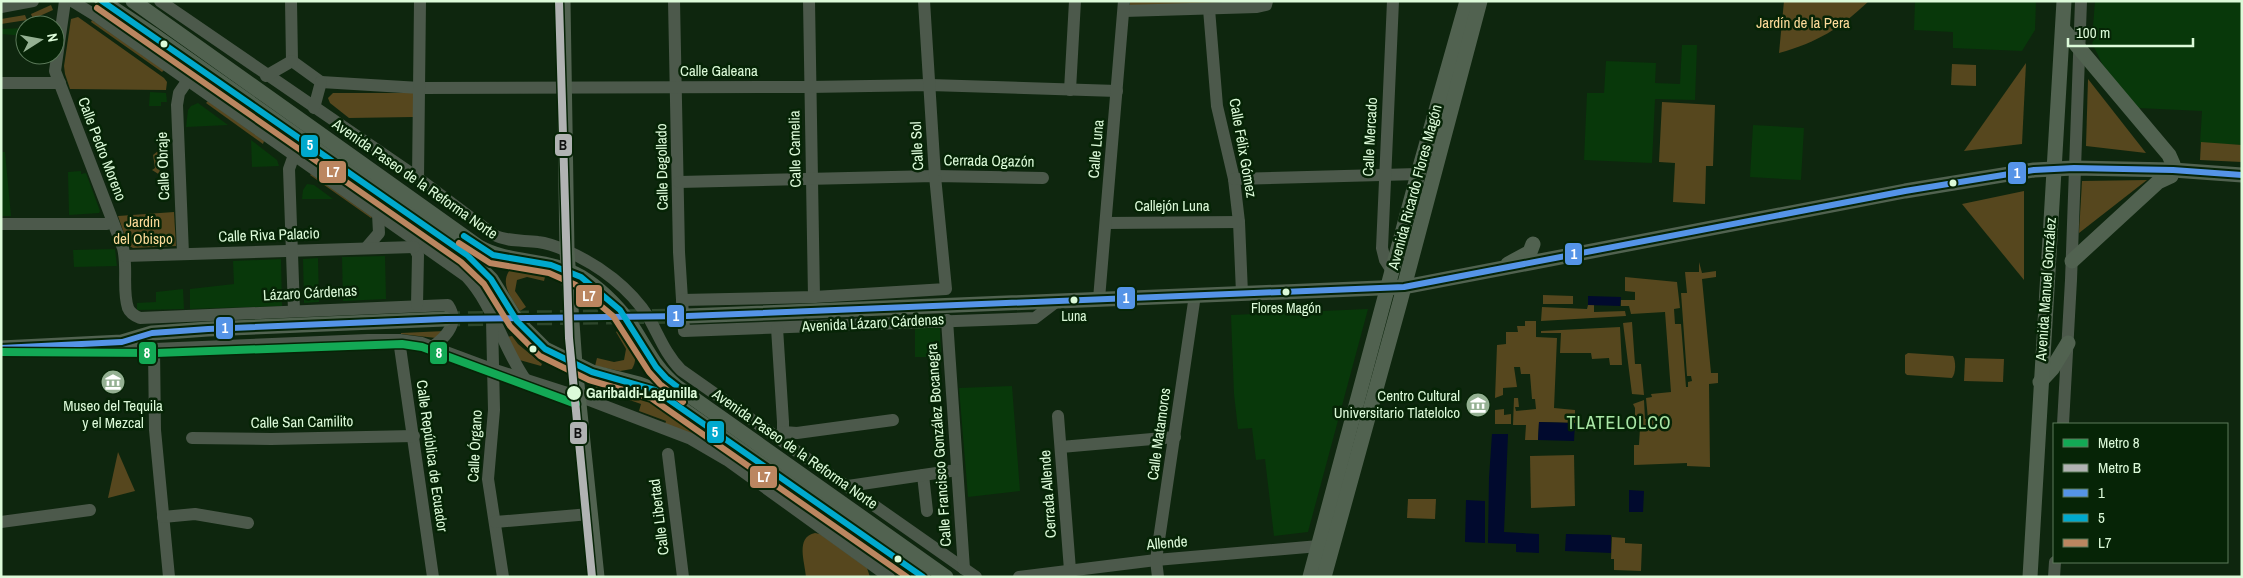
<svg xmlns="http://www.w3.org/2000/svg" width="2243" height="578" font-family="'Archivo Narrow',sans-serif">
	<rect width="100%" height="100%" fill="#0e260e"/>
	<g fill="#08380a">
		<path d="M1915,1H2036L2035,30L2022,51L1953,48V32L1914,30Z"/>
		<path d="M2095,1H2242V145L2200,143L2202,111L2138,108L2105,70L2097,53L2092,43L2097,35L2093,27Z"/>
		<path d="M25,28V36L1,34V29Z"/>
		<path d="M1682,45H1697L1695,100L1655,99L1652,163L1584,160L1587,93H1604L1606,61L1656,63L1655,83L1680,84Z"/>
		<path d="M150,92L166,93L167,102H161V106H149Z"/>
		<path d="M198,103L228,125L186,127L188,110L191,106Z"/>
		<path d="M1753,125L1804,128L1801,180L1750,177Z"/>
		<path d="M251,140L277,160L279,166L252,167Z"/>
		<path d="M1,152H5L11,216H1Z"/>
		<path d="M81,171V174L86,173L100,211L99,213L69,215L68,172Z"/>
		<path d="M307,184L314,185L333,199H302L303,190Z"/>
		<path d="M115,249L117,266L74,267L73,250Z"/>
		<path d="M385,256L386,299L343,301L342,257Z"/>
		<path d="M318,258L319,302L304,303L303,259Z"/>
		<path d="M281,259L282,306L190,309V289L234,284L233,261Z"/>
		<path d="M183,289L184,309L137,310V303L156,302V292Z"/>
		<path d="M1368,309L1308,532L1274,536L1265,459L1256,460L1252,428L1238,429L1234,394L1231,315Z"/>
		<path d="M915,328H940L941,357H915Z"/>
		<path d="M1012,386L1020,491L968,497L959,388Z"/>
	</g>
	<g fill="#56471e">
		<path d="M1130,1H1259L1130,6Z"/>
		<path d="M1784,1H1869C1839,29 1818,42 1779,53Z"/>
		<path d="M51,5L53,10L33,19L31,14Z"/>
		<path d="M25,15L27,20L1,24V19Z"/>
		<path d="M78,17L164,78L167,82L166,90L70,89L65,74L64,66L71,19Z"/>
		<path d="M92,20L164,70L162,72L91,22Z"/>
		<path d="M2026,63L2022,144L1964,151Z"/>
		<path d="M1952,64L1976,65V86L1951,85Z"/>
		<path d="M2088,79L2146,153L2086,146Z"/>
		<path d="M333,93H414L413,117L349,118L330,103L328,98Z"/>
		<path d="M208,101L264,141L263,144L206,103Z"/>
		<path d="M1662,102L1715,105L1713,166H1706L1705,204L1673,202L1675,163L1659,162Z"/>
		<path d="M2201,142L2242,145V162L2200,160Z"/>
		<path d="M158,151L160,175L152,170L155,168L153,155Z"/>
		<path d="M311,174L372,217L371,218L310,175Z"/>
		<path d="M2147,180L2079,233L2082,181Z"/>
		<path d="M2024,191V280L1962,204Z"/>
		<path d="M174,212L176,246L133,248L128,245L118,216Z"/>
		<path d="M1699,262L1702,273L1716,271V277L1702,279L1711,373H1718V383L1709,384L1710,467L1687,466V463L1634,465V445H1639L1640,428H1635V408L1633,404L1644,400L1645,419H1648L1646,398L1652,397L1651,394L1671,392L1665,312L1631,314L1629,306H1621V300H1635V292L1625,291V277L1677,282L1680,308L1674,309L1675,324H1681L1686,387H1688V382L1692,381L1691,376H1687L1681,293H1687L1685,272H1699Z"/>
		<path d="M515,268L546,273L544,281L527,277L517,280L515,291L526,307L520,311C512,299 500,285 509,271Z"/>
		<path d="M1543,295L1573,296V304H1543Z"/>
		<path d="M1588,305H1594V312L1625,311L1626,316L1541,321L1542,307L1587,309Z"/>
		<path d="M1525,321H1536V337L1557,338L1554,408L1575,410V423L1539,422L1538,440H1525L1526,425H1513L1514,398H1518L1519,407H1515L1516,411L1536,409L1535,399H1532L1530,374H1521L1520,367H1514L1517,387L1503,388V395L1495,398L1497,345L1506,344V332H1518L1517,326H1525Z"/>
		<path d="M1632,322L1635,364H1641L1644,395L1632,394L1623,323Z"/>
		<path d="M622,327C629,340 641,355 632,369L620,371L595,366L597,358L614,362L624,360L626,349L616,332Z"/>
		<path d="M1620,327L1622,365H1610L1609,358L1592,359L1591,353H1560L1561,333H1541V331Z"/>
		<path d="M445,331L436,338L401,334V333Z"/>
		<path d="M512,336L518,344L542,364L541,366L516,359L507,337Z"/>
		<path d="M1908,353L1953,356C1956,361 1956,373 1952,378L1907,375L1905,373V355Z"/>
		<path d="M1965,358L2004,359L2003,382L1964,381Z"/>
		<path d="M595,385L638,395L650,401L703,437L702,438L665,424L666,421L639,411L641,404L595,388Z"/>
		<path d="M1504,409V415L1511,414V424H1495V410Z"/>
		<path d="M118,452L135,491L108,498Z"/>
		<path d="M1574,455L1575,506L1531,508L1530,456Z"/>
		<path d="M1408,499H1436L1435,519L1407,518Z"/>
		<path d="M815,533L820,534L867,568L870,577H806C805,562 795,537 815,533Z"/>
		<path d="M1612,537L1625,538V543L1642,544L1641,571L1614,570V559H1611Z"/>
	</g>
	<g fill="#010a2e">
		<path d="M1588,296L1621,297L1620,306L1588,305Z"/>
		<path d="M1539,422L1575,423L1574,441L1538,440Z"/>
		<path d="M1492,434H1508L1504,532L1539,534V553L1516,552V544L1488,543L1489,478Z"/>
		<path d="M1629,490L1644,491L1643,512H1629Z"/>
		<path d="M1466,500L1485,501V543L1465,542Z"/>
		<path d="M1566,534L1611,535V553L1565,551Z"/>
	</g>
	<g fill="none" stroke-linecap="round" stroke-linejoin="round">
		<path stroke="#2d462c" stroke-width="15" stroke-dasharray="15 8" stroke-linecap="butt" d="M445,319L687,316"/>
		<g stroke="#4c594b" stroke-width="12">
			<path d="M65,1L55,71L123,248C128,267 122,290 128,308C130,313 135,316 140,318L448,305C460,323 446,337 432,347"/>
			<path d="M72,1L98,17L466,276C494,306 502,346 525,379"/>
			<path d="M160,1L418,178L494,235C508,242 523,240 538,242C548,243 558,247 567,251C599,265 630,288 649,318C659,336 666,355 681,370L976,577"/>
			<path d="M291,1L292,61"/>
			<path d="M674,1L679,252L684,331L1035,318L1056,302"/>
			<path d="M809,1L814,297"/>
			<path d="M1,7L33,1"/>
			<path d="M1209,9L1217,106L1234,179L1239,222L1242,293"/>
			<path d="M1124,11L1257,7L1266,5L1267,1"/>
			<path d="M292,61L321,82"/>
			<path d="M266,76L292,61"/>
			<path d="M321,82L420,88L809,87L930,85L1117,91"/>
			<path d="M1,83H60"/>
			<path d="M1070,90L1075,1"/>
			<path d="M314,108L321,82"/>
			<path d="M418,178L420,1"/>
			<path d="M1234,179L1418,174"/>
			<path d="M679,182L935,176L1043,178"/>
			<path d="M1106,223L1239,222"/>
			<path d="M1,224H107"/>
			<path d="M417,242L414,247L418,255L417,305"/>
			<path d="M367,247L379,233L378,214"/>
			<path d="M183,254L177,105L179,93L188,80"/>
			<path d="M125,256L414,247"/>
			<path d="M1392,271L1385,260L1382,248L1393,1"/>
			<path d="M1099,299L1124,1"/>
			<path d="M682,300L814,297L946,289L935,176L924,1"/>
			<path d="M294,310L289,169L294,155"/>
			<path d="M492,320L494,410L488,479L503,577"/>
			<path d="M947,320L964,569"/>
			<path d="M777,328L783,422V432L778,436"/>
			<path d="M399,340L433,577"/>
			<path d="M122,342L154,349L368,340H399L422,343L492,369L589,400L691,439L727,460L889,577"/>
			<path d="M154,349L155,430L169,577"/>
			<path d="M1058,416L1070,570"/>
			<path d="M2063,424L2071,280L2081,1"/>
			<path d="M783,432L797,433L893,420"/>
			<path d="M192,438L271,439L414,436"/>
			<path d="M1061,447L1175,437"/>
			<path d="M668,454L683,577"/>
			<path d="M923,475L927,511"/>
			<path d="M848,486L957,470"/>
			<path d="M163,517L195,514L248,523"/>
			<path d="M1,522L90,510"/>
			<path d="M495,522L590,514"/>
			<path d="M1019,577L1156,560L1319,546"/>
			<path d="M1158,577L1156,560L1195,295"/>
			<path d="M2054,577L2055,562"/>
		</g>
		<g stroke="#516250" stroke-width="15">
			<path d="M102,1L152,34L467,255L491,279L517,321L545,349L592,372L639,384L655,390L923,577"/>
			<path d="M133,1L479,247C511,265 549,258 581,277C599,288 616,305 629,322C645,345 653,367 676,386L946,577"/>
			<path d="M563,1L567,251L575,365L597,577"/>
			<path d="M2063,29L2169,155L2173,164L2171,176L2158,182L2072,261"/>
			<path d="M1508,264L1530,252L1533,244"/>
			<path d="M687,316L1404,287L1905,191L2034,170L2074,168L2173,170L2242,175"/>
			<path d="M1,348L122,342L152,333L208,329L445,319"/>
			<path d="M2040,382L2052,369L2068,343"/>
			<path d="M1310,577L1418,174L1467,1"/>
			<path d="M1324,577L1400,302L1480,1"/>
			<path d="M2030,577L2064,1"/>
		</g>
		<defs>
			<path id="bus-1" d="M1,348L122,342L152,333L208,329L445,319L687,316L1404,287L1905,191L2034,170L2074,168L2173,170L2242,175"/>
			<g id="bus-2">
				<path d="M102,1L467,255L491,279L517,321L545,349L592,372L655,390L923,577"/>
				<path d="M464,236L493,255L551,265L581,277L620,310L656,367L666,378L688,395"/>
			</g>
			<g id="bus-3">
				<path d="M97,8L461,262L484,284L510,326L540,356L589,380L651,398L907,577"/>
				<path d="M459,243L490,263L549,273L576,285L613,316L649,372L660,384L683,402"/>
			</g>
		</defs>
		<use href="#bus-1" stroke="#062406" stroke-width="10"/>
		<use href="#bus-2" stroke="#062406" stroke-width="10"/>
		<use href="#bus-3" stroke="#062406" stroke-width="10"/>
		<use href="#bus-1" stroke="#5594e7" stroke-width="6"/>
		<use href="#bus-2" stroke="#00a9ce" stroke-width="6"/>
		<use href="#bus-3" stroke="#bb8660" stroke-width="6"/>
		<defs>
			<path id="metro-1" d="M1,352L156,353L402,344L422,347L576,404"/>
			<path id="metro-2" d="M559,1L569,338L592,577"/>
		</defs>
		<use href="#metro-1" stroke="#062406" stroke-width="11"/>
		<use href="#metro-2" stroke="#062406" stroke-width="11"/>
		<use href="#metro-1" stroke="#13a955" stroke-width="8"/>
		<use href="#metro-2" stroke="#b1b3b3" stroke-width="8"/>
	</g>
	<defs>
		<symbol id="museum-disc" viewBox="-11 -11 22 22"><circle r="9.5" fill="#94b092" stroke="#062406"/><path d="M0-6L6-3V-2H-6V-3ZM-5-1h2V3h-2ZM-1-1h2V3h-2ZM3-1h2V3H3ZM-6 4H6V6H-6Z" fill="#fff"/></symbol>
	</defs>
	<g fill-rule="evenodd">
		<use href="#museum-disc" x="99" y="368" width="28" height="28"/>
		<use href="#museum-disc" x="1464" y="391" width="28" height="28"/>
	</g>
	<g fill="#dcfad9" stroke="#062406" stroke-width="2">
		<circle cx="164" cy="44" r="4.5"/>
		<circle cx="1953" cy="183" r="4.5"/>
		<circle cx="1286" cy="292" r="4.5"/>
		<circle cx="1074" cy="300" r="4.5"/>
		<circle cx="533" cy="349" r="4.5"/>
		<circle cx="574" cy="393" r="8"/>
		<circle cx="898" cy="559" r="4.5"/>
	</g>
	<g text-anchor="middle" stroke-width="5" stroke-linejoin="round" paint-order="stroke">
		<g font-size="14" fill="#dcfad9" stroke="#062406">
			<text x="1286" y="313">Flores Magón</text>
			<text x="1074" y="321">Luna</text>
		</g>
		<g font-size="15" fill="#fddb99" stroke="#062406">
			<text x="1803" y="28">Jardín de la Pera</text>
			<text x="143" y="227">Jardín<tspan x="143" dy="17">del Obispo</tspan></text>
		</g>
		<g font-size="15" fill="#dcfad9" stroke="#062406">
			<text x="719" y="76">Calle Galeana</text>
			<text transform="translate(1370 137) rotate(-87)" y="5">Calle Mercado</text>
			<text transform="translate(917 146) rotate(-93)" y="5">Calle Sol</text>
			<text transform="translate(1243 148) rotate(80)" y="5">Calle Félix Gómez</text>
			<text transform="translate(102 149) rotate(69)" y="5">Calle Pedro Moreno</text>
			<text transform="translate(795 149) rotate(-91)" y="5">Calle Camelia</text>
			<text transform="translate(1096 149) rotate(-85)" y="5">Calle Luna</text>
			<text transform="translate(989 161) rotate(1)" y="5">Cerrada Ogazón</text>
			<text transform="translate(163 166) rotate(-92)" y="5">Calle Obraje</text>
			<text transform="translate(662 167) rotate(-91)" y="5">Calle Degollado</text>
			<text transform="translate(415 179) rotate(35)" y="5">Avenida Paseo de la Reforma Norte</text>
			<text transform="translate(1415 187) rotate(-75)" y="5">Avenida Ricardo Flores Magón</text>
			<text x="1172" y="211">Callejón Luna</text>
			<text transform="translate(269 235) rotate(-2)" y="5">Calle Riva Palacio</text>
			<text transform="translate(2046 289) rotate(-86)" y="5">Avenida Manuel González</text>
			<text transform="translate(310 293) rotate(-3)" y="5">Lázaro Cárdenas</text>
			<text transform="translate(873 323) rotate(-3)" y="5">Avenida Lázaro Cárdenas</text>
			<text transform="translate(302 422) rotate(-1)" y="5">Calle San Camilito</text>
			<text transform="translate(1159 434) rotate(-82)" y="5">Calle Matamoros</text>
			<text transform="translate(939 445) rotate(-94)" y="5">Calle Francisco González Bocanegra</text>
			<text transform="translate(475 446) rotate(-87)" y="5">Calle Órgano</text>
			<text transform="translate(795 449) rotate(35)" y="5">Avenida Paseo de la Reforma Norte</text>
			<text transform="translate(432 456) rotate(82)" y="5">Calle República de Ecuador</text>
			<text transform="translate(1048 494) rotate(-94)" y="5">Cerrada Allende</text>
			<text transform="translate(659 517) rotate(-97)" y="5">Calle Libertad</text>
			<text transform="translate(1167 543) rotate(-5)" y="5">Allende</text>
		</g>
		<g font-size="15" font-weight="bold" fill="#dcfad9" stroke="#062406" text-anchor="start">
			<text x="586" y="398">Garibaldi-Lagunilla</text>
		</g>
		<g font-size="15" fill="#dcfad9" stroke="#062406" text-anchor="end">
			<text x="1460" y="401">Centro Cultural<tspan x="1460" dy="17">Universitario Tlatelolco</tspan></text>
			<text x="113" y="411" text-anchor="middle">Museo del Tequila<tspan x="113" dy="17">y el Mezcal</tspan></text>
		</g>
		<g font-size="18" letter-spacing="1" fill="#abe8a8" stroke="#062406">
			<text x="1619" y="429">TLATELOLCO</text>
		</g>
	</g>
	<g stroke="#062406" stroke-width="2">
		<rect x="554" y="133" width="19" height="24" rx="5" fill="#b1b3b3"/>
		<rect x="300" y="134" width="19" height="24" rx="5" fill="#00a9ce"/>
		<rect x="318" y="160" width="29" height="24" rx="5" fill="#bb8660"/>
		<rect x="2007" y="161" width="20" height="24" rx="5" fill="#5594e7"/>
		<rect x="1564" y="242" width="19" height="24" rx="5" fill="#5594e7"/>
		<rect x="575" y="284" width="28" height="24" rx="5" fill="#bb8660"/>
		<rect x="1116" y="286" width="20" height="24" rx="5" fill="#5594e7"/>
		<rect x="666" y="304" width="19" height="24" rx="5" fill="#5594e7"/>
		<rect x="215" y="316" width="19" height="24" rx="5" fill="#5594e7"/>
		<rect x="138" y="341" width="19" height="24" rx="5" fill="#13a955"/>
		<rect x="429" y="341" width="19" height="24" rx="5" fill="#13a955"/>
		<rect x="706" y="420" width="19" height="24" rx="5" fill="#00a9ce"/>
		<rect x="569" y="421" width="19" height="24" rx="5" fill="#b1b3b3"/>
		<rect x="749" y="465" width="29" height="24" rx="5" fill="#bb8660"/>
	</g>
	<g font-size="14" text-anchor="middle" font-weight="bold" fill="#fff">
		<text x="310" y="150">5</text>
		<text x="333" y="177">L7</text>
		<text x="2017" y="178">1</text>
		<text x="1574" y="259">1</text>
		<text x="589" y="301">L7</text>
		<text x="1126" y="303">1</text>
		<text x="676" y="321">1</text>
		<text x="225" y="333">1</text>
		<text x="147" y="358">8</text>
		<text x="439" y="358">8</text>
		<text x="715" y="437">5</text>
		<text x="764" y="482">L7</text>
	</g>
	<g font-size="14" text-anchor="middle" font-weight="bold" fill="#111">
		<text x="563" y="150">B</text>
		<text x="578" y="438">B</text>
	</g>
	<rect width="2243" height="578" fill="none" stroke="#dcfad9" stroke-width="5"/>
	<rect x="2053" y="423" width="175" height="140" fill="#062406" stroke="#5c7a5a"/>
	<rect x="2063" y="439" width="25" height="8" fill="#13a955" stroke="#5c7a5a"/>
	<text x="2098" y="448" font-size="15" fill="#dcfad9">Metro 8</text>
	<rect x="2063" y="464" width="25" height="8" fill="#b1b3b3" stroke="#5c7a5a"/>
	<text x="2098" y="473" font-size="15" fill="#dcfad9">Metro B</text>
	<rect x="2063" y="489" width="25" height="8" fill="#5594e7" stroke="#5c7a5a"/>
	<text x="2098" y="498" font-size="15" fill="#dcfad9">1</text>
	<rect x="2063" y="514" width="25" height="8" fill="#00a9ce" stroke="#5c7a5a"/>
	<text x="2098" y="523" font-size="15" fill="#dcfad9">5</text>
	<rect x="2063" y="539" width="25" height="8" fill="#bb8660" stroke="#5c7a5a"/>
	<text x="2098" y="548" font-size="15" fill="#dcfad9">L7</text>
	<g transform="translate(40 40) rotate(79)"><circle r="24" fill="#062406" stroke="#5c7a5a"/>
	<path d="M0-4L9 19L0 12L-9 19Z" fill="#94b092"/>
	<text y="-8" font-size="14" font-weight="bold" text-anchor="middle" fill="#dcfad9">N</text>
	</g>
	<path d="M2068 38v8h125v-8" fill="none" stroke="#dcfad9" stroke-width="2.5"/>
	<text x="2076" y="38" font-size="15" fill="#dcfad9" stroke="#062406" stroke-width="4" paint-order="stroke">100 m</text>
</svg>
